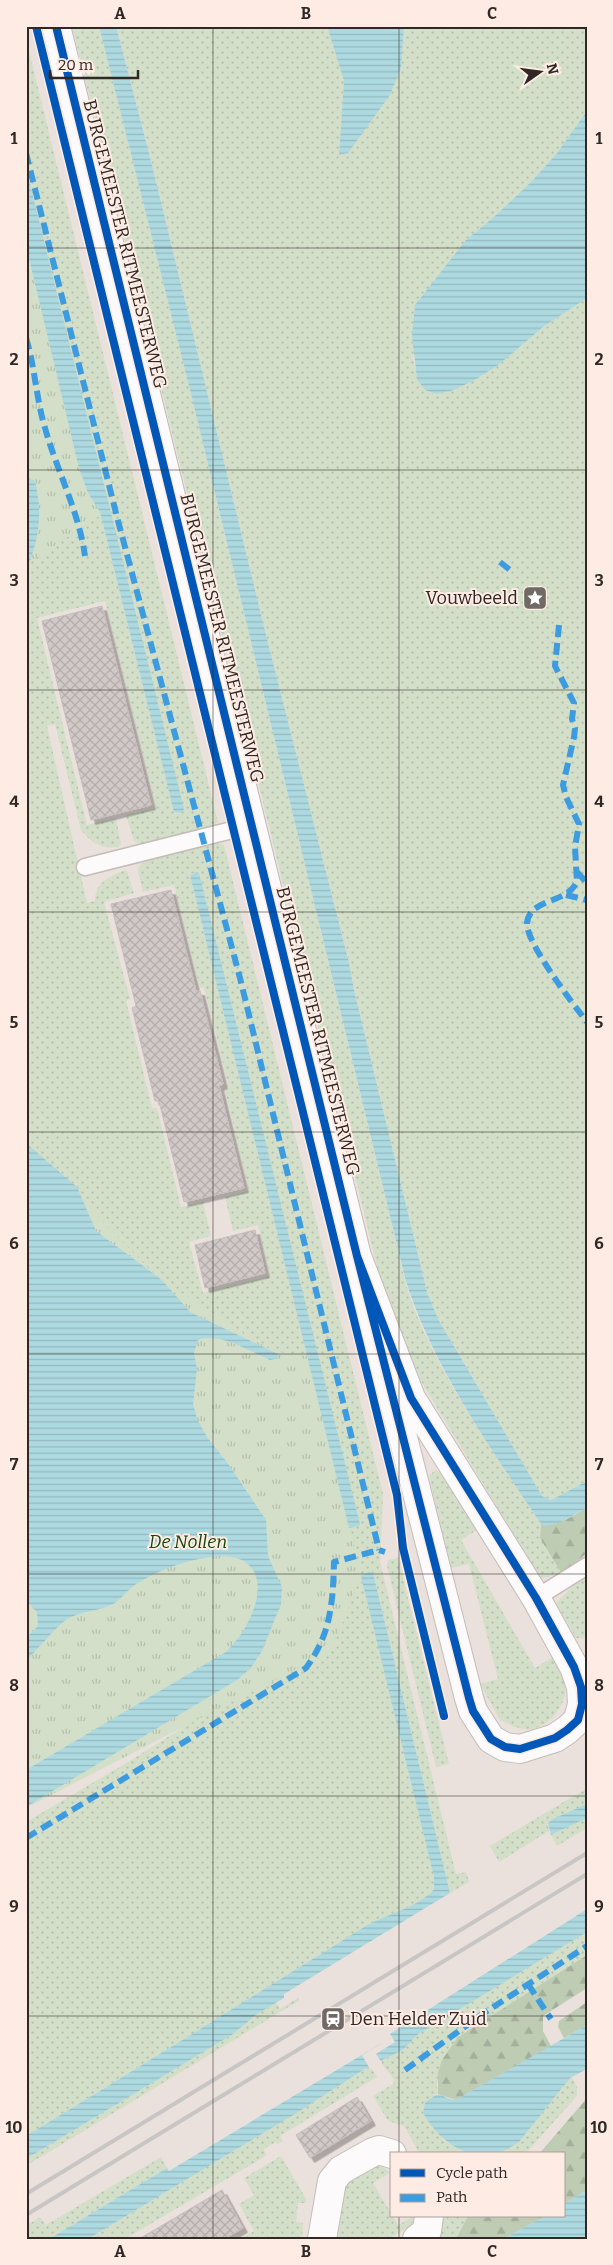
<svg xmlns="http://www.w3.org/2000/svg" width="613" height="2265" font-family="Bitter,serif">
	<defs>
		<pattern id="grass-dots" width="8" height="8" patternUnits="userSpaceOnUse" patternTransform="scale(1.25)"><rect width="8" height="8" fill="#d3dfc9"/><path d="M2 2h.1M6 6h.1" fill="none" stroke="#b5bfac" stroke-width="1.8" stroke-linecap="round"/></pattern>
		<pattern id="forest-firs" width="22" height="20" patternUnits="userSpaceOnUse" patternTransform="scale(1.25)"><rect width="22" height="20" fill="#bdccb3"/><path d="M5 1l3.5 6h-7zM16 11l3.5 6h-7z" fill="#a3af9a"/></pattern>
		<pattern id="park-tufts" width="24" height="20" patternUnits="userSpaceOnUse" patternTransform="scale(1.25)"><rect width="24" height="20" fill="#d3dfc9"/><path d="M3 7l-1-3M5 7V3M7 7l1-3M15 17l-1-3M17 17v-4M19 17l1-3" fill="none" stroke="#b5bfac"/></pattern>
		<pattern id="water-rules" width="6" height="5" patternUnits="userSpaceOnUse" patternTransform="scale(1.25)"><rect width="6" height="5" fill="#add9e0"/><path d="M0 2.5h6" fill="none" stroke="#95bac0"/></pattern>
		<pattern id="building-cross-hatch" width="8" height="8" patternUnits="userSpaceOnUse" patternTransform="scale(1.25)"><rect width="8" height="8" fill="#d1c9c8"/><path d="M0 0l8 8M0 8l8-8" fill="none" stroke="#b4adac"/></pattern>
		<filter id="shadow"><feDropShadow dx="4.5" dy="4.5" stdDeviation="0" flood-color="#0004"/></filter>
	</defs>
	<rect width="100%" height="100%" fill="#ebe1dc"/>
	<g fill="url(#grass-dots)" fill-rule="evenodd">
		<path d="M72,26H99L192,398L396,1242C401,1264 406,1287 414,1308C443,1382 497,1457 541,1524L540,1538L562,1574L541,1578L533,1566L419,1378L402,1345L381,1282Z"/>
		<path d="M116,26H327L344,81L339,155L390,95L401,68L404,26H587V111L557,153L532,181L495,216L466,240L413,357L418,380L425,390L435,394L451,391L471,382L543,327L587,298V1481L551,1500L542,1496L438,1319L427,1292L354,990L349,963L265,631L152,165Z"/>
		<path d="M26,39L218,822C201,837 163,840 140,844L134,841L126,815L156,808L105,601L37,618L87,825L116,818L121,844L118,847C100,849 92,843 81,830L55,724L47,726L87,903L95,901C95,882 109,877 125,870L127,871L134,893L104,902L130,999L126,1001L152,1108H157L181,1207L203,1202L211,1236L189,1242L203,1293L270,1276L258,1225L233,1231L225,1197L249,1191L225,1090L229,1088L204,987L200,988L174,885L143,892L138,871L139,866L146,861L217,843L224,845L383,1494L380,1562L456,1874L466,1872L469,1882L450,1893L373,1573L369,1572L434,1877V1889C418,1909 380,1917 358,1931C248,2000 137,2068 26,2136V1822L128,1762L262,1678L278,1354L190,1312L162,1280L96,1231L26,1143V570L30,562L26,246L100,512L174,812L26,169ZM193,873L349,1528L190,875Z"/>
		<path d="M435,1470L443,1473L477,1530L461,1540L535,1668L552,1658C556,1665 563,1674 565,1682C570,1703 547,1732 525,1729C517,1729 507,1723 500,1720L480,1684L498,1679L469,1564L451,1568L429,1476Z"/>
		<path d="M398,1558L449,1764L436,1767L387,1566L388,1560Z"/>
		<path d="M587,1572V1639L576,1638L556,1603Z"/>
		<path d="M587,1788V1804L548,1823L549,1831L499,1862L490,1846Z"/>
		<path d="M587,1818V1828L557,1846L551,1835Z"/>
		<path d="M587,1932V1955L458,2037L437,2084L438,2094L431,2098L442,2139L461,2151L471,2154H420L404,2126L388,2121L373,2096L393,2084L394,2080L380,2061L403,2050L417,2035Z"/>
		<path d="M298,1998L300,2000L26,2166V2159L233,2034L257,2014L276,2003L280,2009Z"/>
		<path d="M370,2066L377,2077L280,2136L283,2141L277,2144L276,2142L264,2149L266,2155L264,2157L125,2239H88L295,2114Z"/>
		<path d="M571,2076L577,2086V2096L525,2154H495L519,2142Z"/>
		<path d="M281,2156L306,2199V2203H298L296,2222L303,2223L302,2239H240L254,2231L239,2204L254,2195L244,2178Z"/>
		<path d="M161,2157L167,2168L49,2239H26V2226L40,2217L46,2225Z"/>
		<path d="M377,2165L384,2167L390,2173L373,2183L398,2225L414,2216L412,2224L390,2239H337L343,2186L347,2181Z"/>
		<path d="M448,2216H468L456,2239H437L443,2219Z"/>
	</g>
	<g fill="url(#forest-firs)">
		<path d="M587,1508V1553L562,1574L540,1538L541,1524C555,1529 575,1514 587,1508Z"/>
		<path d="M587,1955V1988L543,2016V2031L551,2046L456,2100L438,2094V2072L442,2060L458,2037Z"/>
		<path d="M587,2002V2025L564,2038L558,2027L559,2021Z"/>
		<path d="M587,2098V2190L564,2204V2154H539Z"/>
		<path d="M468,2216H545L503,2239H456Z"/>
	</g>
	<g fill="url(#park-tufts)">
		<path d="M26,169L111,508L30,562L26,567Z"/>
		<path d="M26,1143L157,1277L272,1351L312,1357L361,1576L331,1651L26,1808Z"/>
	</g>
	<g fill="url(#water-rules)">
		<path d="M99,26H116L152,165L265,631L349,963L354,990L427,1292L438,1319L542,1496L551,1500L587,1481V1508L559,1523L546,1526L541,1524C490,1447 432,1366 405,1278L192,398Z"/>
		<path d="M327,26H404L401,68L390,95L348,153L339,155L344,81Z"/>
		<path d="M587,111V298L543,327L497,366L471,382L451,391L436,394L425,390L417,379L412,336L415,305L466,240L495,216L532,181L557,153Z"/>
		<path d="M26,168L184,809L182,813L174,812L100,512L88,493L79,468L26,246Z"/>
		<path d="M26,476L35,482C43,512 39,542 26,570Z"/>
		<path d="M197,872L199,873L360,1524L359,1526L349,1528L190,875Z"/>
		<path d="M26,1143L77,1187L96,1231L162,1280L190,1312L278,1354L279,1358L270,1360C254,1353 216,1331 198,1340L194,1353L197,1369L193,1404L197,1419L207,1437L229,1465L266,1520L268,1556L282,1587L281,1604L262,1651L250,1669L237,1680L26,1807V1770L226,1652C266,1613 279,1541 199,1559C178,1563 154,1573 136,1584C127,1590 121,1600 113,1604C99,1611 83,1611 69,1618C58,1624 37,1650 26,1661V1638L38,1626L37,1612L26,1600Z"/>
		<path d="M369,1572L373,1573L450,1893L284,1994V1998L257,2014L233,2034L26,2159V2136C138,2068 250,1998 361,1929C382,1915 419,1908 434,1889V1877L361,1576Z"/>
		<path d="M587,1804V1818L551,1835L548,1823L553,1819Z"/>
		<path d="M587,1909V1932L417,2035L403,2050L368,2067L295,2114L88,2239H49L167,2168L169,2171L385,2041L390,2034Z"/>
		<path d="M587,2025V2069L570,2078L519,2142C480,2169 445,2150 423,2113L425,2103C444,2087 440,2099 456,2100Z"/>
		<path d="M587,2190V2239H503L545,2216H564V2204Z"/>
	</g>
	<path fill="#ebe1dc" d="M389,2032L395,2042L376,2054L382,2063L370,2069L362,2055L382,2043V2037Z"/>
	<g fill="url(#building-cross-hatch)" stroke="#c6bebd" filter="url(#shadow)">
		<path d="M102,606L151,805L91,820L42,621Z"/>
		<path d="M171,890L196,991H200L223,1084L219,1086L244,1188L184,1202L159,1101H155L132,1008L136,1006L111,904Z"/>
		<path d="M255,1230L265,1273L205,1288L195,1245Z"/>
		<path d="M357,2097L371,2121L310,2158L296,2135Z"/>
		<path d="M222,2190L243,2228L224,2239H139Z"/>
	</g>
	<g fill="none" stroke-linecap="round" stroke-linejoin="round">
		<defs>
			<g id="lane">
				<path d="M85,867L252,825"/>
				<path d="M536,1598L587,1566"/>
			</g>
			<g id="street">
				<path d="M56,26L357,1256L469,1698L473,1711L491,1739L505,1747L520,1749L555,1738L567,1730L578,1720L582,1704L581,1687L574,1667L536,1598L411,1398L357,1256"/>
				<path d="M322,2239L332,2181L341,2170L373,2152L379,2150L392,2154"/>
				<path d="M417,2239L427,2231L429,2216"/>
			</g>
		</defs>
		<use href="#lane" stroke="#c3bcb8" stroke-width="19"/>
		<use href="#street" stroke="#c3bcb8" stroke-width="30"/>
		<use href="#lane" stroke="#fcfafa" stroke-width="16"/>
		<use href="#street" stroke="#fcfafa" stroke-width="28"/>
		<g stroke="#c8c6c4" stroke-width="4">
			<path d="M26,2194L587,1853"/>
			<path d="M26,2215L587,1874"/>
		</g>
		<g stroke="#3d9ce0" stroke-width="6" stroke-dasharray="12 6" stroke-linecap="butt">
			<path d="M26,153L117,517L240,978L379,1550"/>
			<path d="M26,338C35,367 36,398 45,428C57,471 79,512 85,556"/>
			<path d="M500,562L510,570"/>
			<path d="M559,625L555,666L574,703L572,719L575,729L574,737L563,785L566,797L579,824L575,847L577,882C568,899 550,898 536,908C531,911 527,918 527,924C527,944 573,1004 587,1022"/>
			<path d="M577,872L587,883"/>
			<path d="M566,895L587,900"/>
			<path d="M26,1838L306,1668C331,1634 333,1602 334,1562L379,1550L385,1552"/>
			<path d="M528,1984L551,2019"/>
			<path d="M405,2070L481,2015L587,1946"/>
		</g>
		<defs>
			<g id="cycleway">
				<path d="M36,26L397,1495L403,1548L444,1716"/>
				<path d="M56,26L357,1256L469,1698L473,1711L491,1739L505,1747L520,1749L555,1738L567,1730L578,1720L582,1704L581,1687L574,1667L536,1598L411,1398L357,1256"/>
			</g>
		</defs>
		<use href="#cycleway" stroke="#feece4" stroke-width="11"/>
		<use href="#cycleway" stroke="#0057b8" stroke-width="8"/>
	</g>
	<path fill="none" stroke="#2f2825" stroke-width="1" stroke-opacity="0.55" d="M213,26V2239M399,26V2154M26,248H587M26,470H587M26,690H587M26,912H587M26,1132H587M26,1354H587M26,1574H587M26,1796H587M26,2016H587M399,2216V2239"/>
	<defs>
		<symbol id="sight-square" viewBox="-11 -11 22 22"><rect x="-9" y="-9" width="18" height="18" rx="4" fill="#716965" stroke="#feece4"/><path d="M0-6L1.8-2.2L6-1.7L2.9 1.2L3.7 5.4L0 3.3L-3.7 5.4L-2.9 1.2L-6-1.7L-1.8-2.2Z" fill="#fff"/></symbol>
		<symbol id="station-square" viewBox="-11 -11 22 22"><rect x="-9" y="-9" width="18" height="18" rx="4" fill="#716965" stroke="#feece4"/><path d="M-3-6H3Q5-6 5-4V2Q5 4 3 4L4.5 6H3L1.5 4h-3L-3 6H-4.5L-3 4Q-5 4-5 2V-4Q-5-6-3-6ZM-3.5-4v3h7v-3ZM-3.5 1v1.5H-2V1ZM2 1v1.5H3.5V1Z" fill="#fff"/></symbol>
	</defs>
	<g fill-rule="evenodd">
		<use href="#sight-square" x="521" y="584" width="28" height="28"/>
		<use href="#station-square" x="319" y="2005" width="28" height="28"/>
	</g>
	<g text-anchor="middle" stroke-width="4" stroke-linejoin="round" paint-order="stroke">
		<g font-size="18" fill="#2f2825" stroke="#feece4">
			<text transform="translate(125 244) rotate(76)" y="6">BURGEMEESTER RITMEESTERWEG</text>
			<text transform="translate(222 638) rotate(76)" y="6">BURGEMEESTER RITMEESTERWEG</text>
			<text transform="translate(318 1031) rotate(76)" y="6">BURGEMEESTER RITMEESTERWEG</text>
		</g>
		<g font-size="18" fill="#2f2825" stroke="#feece4" text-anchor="end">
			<text x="518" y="604">Vouwbeeld</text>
			<text x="350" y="2025" text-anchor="start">Den Helder Zuid</text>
		</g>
		<g font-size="18" font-style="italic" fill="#17460c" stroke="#feece4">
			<text x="188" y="1548">De Nollen</text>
		</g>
	</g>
	<rect width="613" height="2265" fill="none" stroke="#feece4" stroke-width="55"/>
	<rect x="390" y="2152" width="175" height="65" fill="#feece4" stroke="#ab9e98"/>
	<rect x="400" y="2169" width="25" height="8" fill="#0057b8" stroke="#ab9e98"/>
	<text x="436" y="2178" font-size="15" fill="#2f2825">Cycle path</text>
	<rect x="400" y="2194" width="25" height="8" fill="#3d9ce0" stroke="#ab9e98"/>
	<text x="436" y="2202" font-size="15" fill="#2f2825">Path</text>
	<g transform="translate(540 72) rotate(76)" stroke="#feece4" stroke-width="4" paint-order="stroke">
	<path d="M0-4L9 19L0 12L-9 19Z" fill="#2f2825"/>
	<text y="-8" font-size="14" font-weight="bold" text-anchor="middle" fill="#2f2825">N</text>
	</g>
	<path d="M50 70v8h88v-8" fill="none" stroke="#2f2825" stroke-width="2.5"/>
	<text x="58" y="70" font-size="15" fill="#2f2825" stroke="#feece4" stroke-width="4" paint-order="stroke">20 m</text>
	<rect x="28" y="28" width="558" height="2210" fill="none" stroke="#2f2825" stroke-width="2"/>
	<g font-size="16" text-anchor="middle" font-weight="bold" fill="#2f2825">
		<text x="120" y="19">A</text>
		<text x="306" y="19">B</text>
		<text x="492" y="19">C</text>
		<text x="14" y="144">1</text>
		<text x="599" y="144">1</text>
		<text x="14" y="365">2</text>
		<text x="599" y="365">2</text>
		<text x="14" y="586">3</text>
		<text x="599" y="586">3</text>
		<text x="14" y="807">4</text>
		<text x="599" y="807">4</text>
		<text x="14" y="1028">5</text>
		<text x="599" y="1028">5</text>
		<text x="14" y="1249">6</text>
		<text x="599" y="1249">6</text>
		<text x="14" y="1470">7</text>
		<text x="599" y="1470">7</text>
		<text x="14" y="1691">8</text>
		<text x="599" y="1691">8</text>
		<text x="14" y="1912">9</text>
		<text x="599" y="1912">9</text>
		<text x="14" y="2133">10</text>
		<text x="599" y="2133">10</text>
		<text x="120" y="2257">A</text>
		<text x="306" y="2257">B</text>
		<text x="492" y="2257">C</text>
	</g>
</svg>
